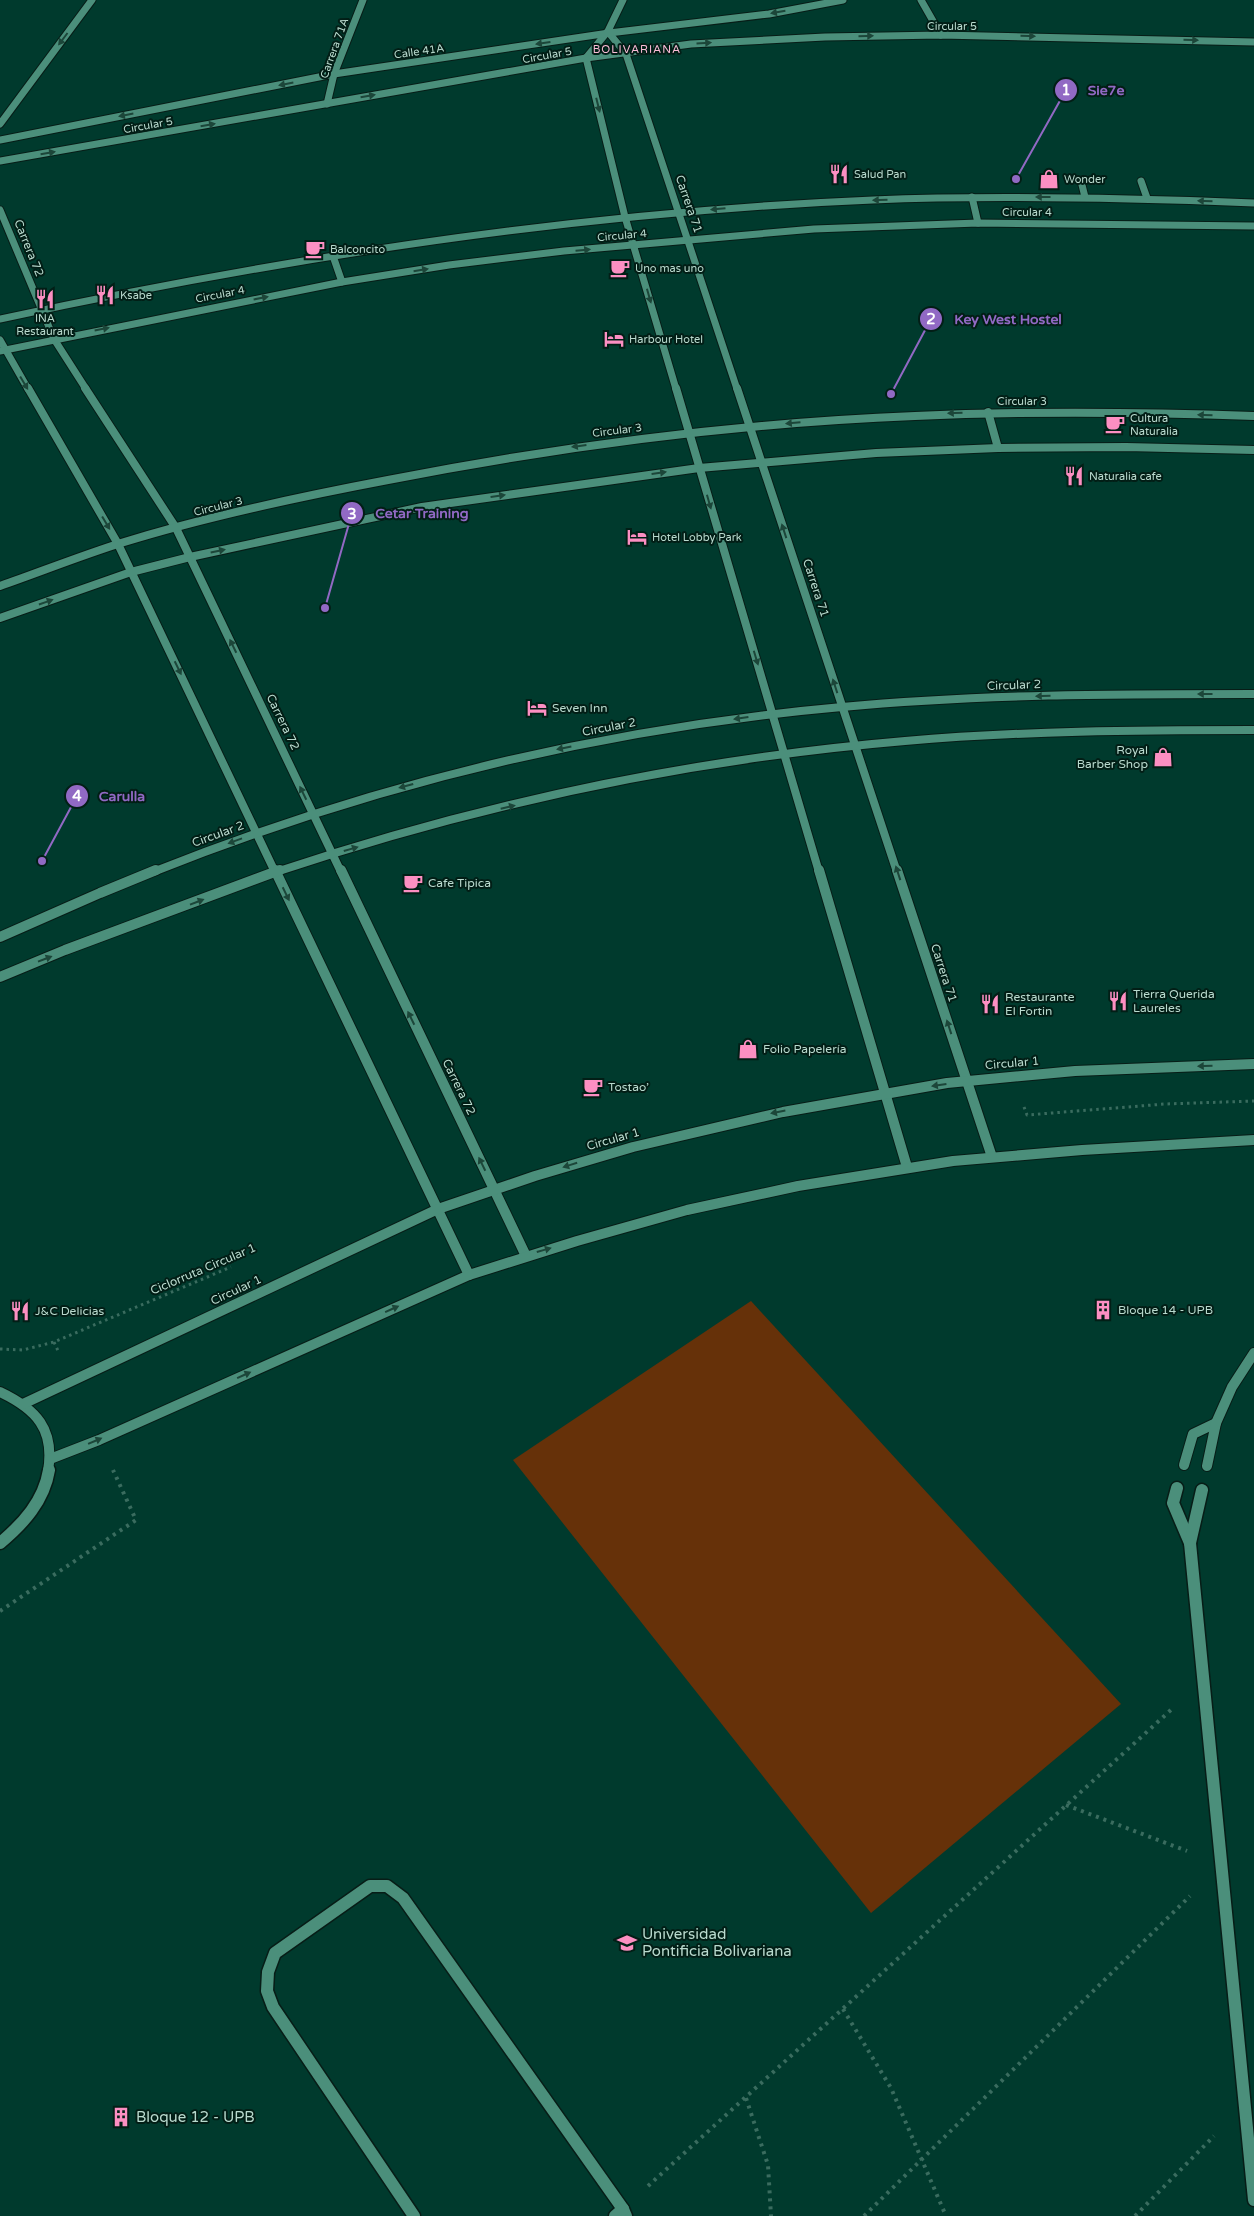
<svg xmlns="http://www.w3.org/2000/svg" width="1254" height="2216" font-family="'Varela Round',sans-serif">
	<rect width="100%" height="100%" fill="#003a2d"/>
	<path fill="#663109" d="M751,1301L1121,1704L871,1913L513,1460Z"/>
	<g fill="none" stroke-linecap="round" stroke-linejoin="round">
		<defs>
			<g id="service-far1">
				<path d="M1081,181L1085,197"/>
				<path d="M1141,181L1147,198"/>
			</g>
			<g id="service">
				<path d="M414,2216L273,2007L267,1991L268,1972L275,1953L370,1886H387L403,1898L623,2209L626,2216"/>
				<path d="M615,2216L623,2209"/>
			</g>
			<g id="pedestrian-far1">
				<path d="M1184,1465L1193,1434L1216,1423"/>
				<path d="M1207,1466L1216,1423L1232,1387L1254,1353"/>
			</g>
			<g id="pedestrian">
				<path d="M1177,1488L1173,1503L1190,1543L1254,2200"/>
				<path d="M1190,1543L1202,1490"/>
			</g>
			<g id="minor-far2">
				<path d="M921,0L941,35"/>
				<path d="M609,33L626,54L737,389"/>
				<path d="M586,58L625,217L676,389"/>
				<path d="M586,58L608,31L623,0"/>
				<path d="M327,104L334,74L363,0"/>
				<path d="M0,124L92,0"/>
				<path d="M0,140L334,74L609,33L769,14L843,0"/>
				<path d="M0,161L586,58L691,44L825,37L941,35L1254,42"/>
				<path d="M972,197L978,223"/>
				<path d="M0,210L54,339L86,389"/>
				<path d="M333,256L342,282"/>
				<path d="M0,319C287,257 580,212 873,200C1000,195 1127,198 1254,203"/>
				<path d="M0,340L28,389"/>
				<path d="M0,351L342,282L449,265L564,251L814,229L978,223L1254,226"/>
			</g>
			<g id="minor-far1">
				<path d="M28,388L118,544L275,872"/>
				<path d="M85,388L176,528L341,872"/>
				<path d="M676,388L819,872"/>
				<path d="M737,388L897,872"/>
				<path d="M988,412L998,448"/>
				<path d="M0,586C40,572 80,556 121,543C208,516 298,497 388,480C562,446 738,423 915,416C1028,411 1141,412 1254,416"/>
				<path d="M0,618L131,572L190,557L422,507L699,468L876,453L998,448L1126,447L1254,450"/>
				<path d="M153,872C374,784 606,728 842,707C979,694 1117,694 1254,694"/>
				<path d="M276,872C479,804 692,759 905,741C1021,731 1138,730 1254,730"/>
			</g>
			<g id="minor">
				<path d="M275,870L469,1275"/>
				<path d="M341,870L526,1256"/>
				<path d="M819,870L907,1167"/>
				<path d="M897,870L992,1157"/>
				<path d="M0,937L100,893L156,870"/>
				<path d="M0,977L65,950L280,870"/>
			</g>
			<g id="tertiary-far1">
				<path d="M0,1392C36,1409 55,1429 48,1471"/>
				<path d="M23,1404L438,1209L535,1176L633,1147L783,1112L947,1083L1075,1071L1254,1064"/>
				<path d="M50,1459L99,1440L469,1275L577,1241L687,1210L798,1186L953,1161L1082,1150L1254,1140"/>
			</g>
			<path id="tertiary" d="M0,1543C23,1524 44,1501 49,1470"/>
		</defs>
		<use href="#service-far1" stroke="#071d17" stroke-width="9"/>
		<use href="#service" stroke="#071d17" stroke-width="15"/>
		<use href="#pedestrian-far1" stroke="#071d17" stroke-width="12"/>
		<use href="#pedestrian" stroke="#071d17" stroke-width="15"/>
		<use href="#minor-far2" stroke="#071d17" stroke-width="9"/>
		<use href="#minor-far1" stroke="#071d17" stroke-width="10"/>
		<use href="#minor" stroke="#071d17" stroke-width="12"/>
		<use href="#tertiary-far1" stroke="#071d17" stroke-width="12"/>
		<use href="#tertiary" stroke="#071d17" stroke-width="15"/>
		<g stroke="#3a6c5f" stroke-width="3" stroke-dasharray="2.5 4" stroke-linecap="butt">
			<path d="M1024,1107L1027,1115L1165,1104L1254,1101"/>
			<path d="M54,1342L59,1353"/>
			<path d="M0,1349L23,1350L54,1342L231,1267"/>
		</g>
		<g stroke="#3a6c5f" stroke-width="4" stroke-dasharray="3 5" stroke-linecap="butt">
			<path d="M0,1611L136,1520L113,1470"/>
			<path d="M1066,1805L1187,1851"/>
			<path d="M843,2009L891,2088L946,2216"/>
			<path d="M746,2098L768,2165L771,2216"/>
			<path d="M648,2186L1172,1709"/>
			<path d="M864,2216L1190,1896"/>
			<path d="M1135,2216L1214,2136"/>
		</g>
		<use href="#service-far1" stroke="#4b8f7b" stroke-width="7"/>
		<use href="#service" stroke="#4b8f7b" stroke-width="12"/>
		<use href="#pedestrian-far1" stroke="#4b8f7b" stroke-width="10"/>
		<use href="#pedestrian" stroke="#4b8f7b" stroke-width="12"/>
		<use href="#minor-far2" stroke="#4b8f7b" stroke-width="7"/>
		<use href="#minor-far1" stroke="#4b8f7b" stroke-width="8"/>
		<use href="#minor" stroke="#4b8f7b" stroke-width="10"/>
		<use href="#tertiary-far1" stroke="#4b8f7b" stroke-width="10"/>
		<use href="#tertiary" stroke="#4b8f7b" stroke-width="12"/>
	</g>
	<defs><path id="oneway-solid" d="M-6-.8H1V-3.2L6.5 0L1 3.2V.8H-6Z" transform="scale(1.25)"/></defs>
	<g fill="#1c4639">
		<use href="#oneway-solid" transform="translate(778 12) rotate(170)"/>
		<use href="#oneway-solid" transform="translate(866 36) rotate(-1)"/>
		<use href="#oneway-solid" transform="translate(1028 36) rotate(1)"/>
		<use href="#oneway-solid" transform="translate(63 39) rotate(127)"/>
		<use href="#oneway-solid" transform="translate(1191 40) rotate(2)"/>
		<use href="#oneway-solid" transform="translate(543 43) rotate(172)"/>
		<use href="#oneway-solid" transform="translate(704 43) rotate(-3)"/>
		<use href="#oneway-solid" transform="translate(286 84) rotate(169)"/>
		<use href="#oneway-solid" transform="translate(368 96) rotate(-10)"/>
		<use href="#oneway-solid" transform="translate(598 105) rotate(76)"/>
		<use href="#oneway-solid" transform="translate(126 115) rotate(169)"/>
		<use href="#oneway-solid" transform="translate(208 125) rotate(-10)"/>
		<use href="#oneway-solid" transform="translate(48 153) rotate(-10)"/>
		<use href="#oneway-solid" transform="translate(1043 197) rotate(-180)"/>
		<use href="#oneway-solid" transform="translate(880 200) rotate(178)"/>
		<use href="#oneway-solid" transform="translate(1205 201) rotate(-178)"/>
		<use href="#oneway-solid" transform="translate(718 209) rotate(175)"/>
		<use href="#oneway-solid" transform="translate(583 250) rotate(-5)"/>
		<use href="#oneway-solid" transform="translate(421 270) rotate(-9)"/>
		<use href="#oneway-solid" transform="translate(649 296) rotate(74)"/>
		<use href="#oneway-solid" transform="translate(261 298) rotate(-11)"/>
		<use href="#oneway-solid" transform="translate(102 329) rotate(-11)"/>
		<use href="#oneway-solid" transform="translate(24 383) rotate(59)"/>
		<use href="#oneway-solid" transform="translate(955 413) rotate(178)"/>
		<use href="#oneway-solid" transform="translate(1205 415) rotate(-178)"/>
		<use href="#oneway-solid" transform="translate(793 423) rotate(175)"/>
		<use href="#oneway-solid" transform="translate(579 446) rotate(173)"/>
		<use href="#oneway-solid" transform="translate(659 473) rotate(-8)"/>
		<use href="#oneway-solid" transform="translate(498 496) rotate(-8)"/>
		<use href="#oneway-solid" transform="translate(709 502) rotate(74)"/>
		<use href="#oneway-solid" transform="translate(106 523) rotate(59)"/>
		<use href="#oneway-solid" transform="translate(784 531) rotate(-108)"/>
		<use href="#oneway-solid" transform="translate(218 551) rotate(-12)"/>
		<use href="#oneway-solid" transform="translate(46 602) rotate(-19)"/>
		<use href="#oneway-solid" transform="translate(233 646) rotate(-116)"/>
		<use href="#oneway-solid" transform="translate(756 658) rotate(73)"/>
		<use href="#oneway-solid" transform="translate(178 668) rotate(64)"/>
		<use href="#oneway-solid" transform="translate(835 686) rotate(-108)"/>
		<use href="#oneway-solid" transform="translate(1205 694) rotate(180)"/>
		<use href="#oneway-solid" transform="translate(1043 696) rotate(178)"/>
		<use href="#oneway-solid" transform="translate(741 718) rotate(172)"/>
		<use href="#oneway-solid" transform="translate(564 748) rotate(169)"/>
		<use href="#oneway-solid" transform="translate(406 786) rotate(165)"/>
		<use href="#oneway-solid" transform="translate(303 793) rotate(-116)"/>
		<use href="#oneway-solid" transform="translate(508 807) rotate(-13)"/>
		<use href="#oneway-solid" transform="translate(235 841) rotate(160)"/>
		<use href="#oneway-solid" transform="translate(351 849) rotate(-16)"/>
		<use href="#oneway-solid" transform="translate(898 873) rotate(-108)"/>
		<use href="#oneway-solid" transform="translate(286 894) rotate(64)"/>
		<use href="#oneway-solid" transform="translate(197 902) rotate(-21)"/>
		<use href="#oneway-solid" transform="translate(45 959) rotate(-21)"/>
		<use href="#oneway-solid" transform="translate(411 1018) rotate(-116)"/>
		<use href="#oneway-solid" transform="translate(949 1027) rotate(-108)"/>
		<use href="#oneway-solid" transform="translate(1205 1066) rotate(178)"/>
		<use href="#oneway-solid" transform="translate(939 1085) rotate(172)"/>
		<use href="#oneway-solid" transform="translate(778 1112) rotate(169)"/>
		<use href="#oneway-solid" transform="translate(482 1164) rotate(-116)"/>
		<use href="#oneway-solid" transform="translate(570 1165) rotate(163)"/>
		<use href="#oneway-solid" transform="translate(544 1250) rotate(-16)"/>
		<use href="#oneway-solid" transform="translate(392 1309) rotate(-24)"/>
		<use href="#oneway-solid" transform="translate(244 1375) rotate(-24)"/>
		<use href="#oneway-solid" transform="translate(95 1441) rotate(-23)"/>
	</g>
	<defs>
		<symbol id="restaurant-bare" viewBox="-9 -9 18 18"><path d="M-5-6h1v4h1v-4h1v4h1v-4h1v5L-1.5 .5V6h-2V.5L-5-1ZM5-6V6H3V1.5H1.5Q1.5-4 5-6Z" fill="#fc8fc2" stroke="#021e16" stroke-width="2.5" paint-order="stroke"/></symbol>
		<symbol id="shop-bare" viewBox="-9 -9 18 18"><path d="M-5-2.5h2.3a2.7 3.5 0 0 1 5.4 0H5L5.5 6h-11ZM-1.5-2.5h3a1.5 2.3 0 0 0-3 0Z" fill="#fc8fc2" stroke="#021e16" stroke-width="2.5" paint-order="stroke"/></symbol>
		<symbol id="cafe-bare" viewBox="-9 -9 18 18"><path d="M-5.5-4.5H6V0H3Q3 3.5 0 3.5H-2.5Q-5.5 3.5-5.5 0ZM3-3.2v2h1.7v-2ZM-6 4.5H4V6H-6Z" fill="#fc8fc2" stroke="#021e16" stroke-width="2.5" paint-order="stroke"/></symbol>
		<symbol id="hotel-bare" viewBox="-9 -9 18 18"><path d="M-6-4.5h1.5V1H6V5H4.5V3h-9V5H-6ZM-4 0a1.8 1.8 0 1 1 3.6 0ZM.5 0V-2.5h3Q6-2.5 6 0Z" fill="#fc8fc2" stroke="#021e16" stroke-width="2.5" paint-order="stroke"/></symbol>
		<symbol id="building-bare" viewBox="-9 -9 18 18"><path d="M-4-6H4V6H1V3H-1V6H-4ZM-2.5-4.3h1.7v1.8h-1.7ZM.8-4.3h1.7v1.8H.8ZM-2.5-1h1.7V.8h-1.7ZM.8-1h1.7V.8H.8Z" fill="#fc8fc2" stroke="#021e16" stroke-width="2.5" paint-order="stroke"/></symbol>
		<symbol id="university-bare" viewBox="-9 -9 18 18"><path d="M0-5L7-2L0 1L-7-2ZM-4 1L0 2.5L4 1V4Q0 6-4 4Z" fill="#fc8fc2" stroke="#021e16" stroke-width="2.5" paint-order="stroke"/></symbol>
	</defs>
	<g fill-rule="evenodd">
		<use href="#restaurant-bare" x="825" y="160" width="28" height="28"/>
		<use href="#shop-bare" x="1035" y="165" width="28" height="28"/>
		<use href="#cafe-bare" x="301" y="235" width="28" height="28"/>
		<use href="#cafe-bare" x="606" y="254" width="28" height="28"/>
		<use href="#restaurant-bare" x="91" y="281" width="28" height="28"/>
		<use href="#restaurant-bare" x="31" y="285" width="28" height="28"/>
		<use href="#hotel-bare" x="600" y="325" width="28" height="28"/>
		<use href="#cafe-bare" x="1101" y="410" width="28" height="28"/>
		<use href="#restaurant-bare" x="1060" y="462" width="28" height="28"/>
		<use href="#hotel-bare" x="623" y="523" width="28" height="28"/>
		<use href="#hotel-bare" x="523" y="694" width="28" height="28"/>
		<use href="#shop-bare" x="1149" y="743" width="28" height="28"/>
		<use href="#cafe-bare" x="399" y="869" width="28" height="28"/>
		<use href="#restaurant-bare" x="1104" y="987" width="28" height="28"/>
		<use href="#restaurant-bare" x="976" y="990" width="28" height="28"/>
		<use href="#shop-bare" x="734" y="1035" width="28" height="28"/>
		<use href="#cafe-bare" x="579" y="1073" width="28" height="28"/>
		<use href="#building-bare" x="1089" y="1296" width="28" height="28"/>
		<use href="#restaurant-bare" x="6" y="1297" width="28" height="28"/>
		<use href="#university-bare" x="613" y="1929" width="28" height="28"/>
		<use href="#building-bare" x="107" y="2103" width="28" height="28"/>
	</g>
	<g text-anchor="middle" stroke-width="4" stroke-linejoin="round" paint-order="stroke">
		<g font-size="11" fill="#b9dace" stroke="#021e16">
			<text x="952" y="30">Circular 5</text>
			<text transform="translate(334 48) rotate(-70)" y="4">Carrera 71A</text>
			<text transform="translate(419 51) rotate(-8)" y="4">Calle 41A</text>
			<text transform="translate(547 55) rotate(-10)" y="4">Circular 5</text>
			<text transform="translate(148 125) rotate(-10)" y="4">Circular 5</text>
			<text x="1027" y="216">Circular 4</text>
			<text transform="translate(622 235) rotate(-5)" y="4">Circular 4</text>
			<text transform="translate(220 294) rotate(-11)" y="4">Circular 4</text>
			<text x="1022" y="405">Circular 3</text>
			<text transform="translate(617 430) rotate(-7)" y="4">Circular 3</text>
			<text transform="translate(218 506) rotate(-14)" y="4">Circular 3</text>
		</g>
		<g font-size="11" letter-spacing="1" fill="#fcbdd8" stroke="#021e16">
			<text x="637" y="53">BOLIVARIANA</text>
		</g>
		<g font-size="11" fill="#b9dace" stroke="#021e16" text-anchor="start">
			<text x="854" y="178">Salud Pan</text>
			<text x="1064" y="183">Wonder</text>
			<text x="330" y="253">Balconcito</text>
			<text x="635" y="272">Uno mas uno</text>
			<text x="120" y="299">Ksabe</text>
			<text x="45" y="322" text-anchor="middle">INA<tspan x="45" dy="13">Restaurant</tspan></text>
			<text x="629" y="343">Harbour Hotel</text>
			<text x="1130" y="422">Cultura<tspan x="1130" dy="13">Naturalia</tspan></text>
			<text x="1089" y="480">Naturalia cafe</text>
			<text x="652" y="541">Hotel Lobby Park</text>
		</g>
		<g font-size="12" fill="#b9dace" stroke="#021e16">
			<text transform="translate(689 204) rotate(71)" y="4">Carrera 71</text>
			<text transform="translate(29 248) rotate(68)" y="4">Carrera 72</text>
			<text transform="translate(816 588) rotate(72)" y="4">Carrera 71</text>
			<text transform="translate(1014 685) rotate(-2)" y="4">Circular 2</text>
			<text transform="translate(283 722) rotate(64)" y="4">Carrera 72</text>
			<text transform="translate(609 727) rotate(-11)" y="4">Circular 2</text>
			<text transform="translate(218 834) rotate(-20)" y="4">Circular 2</text>
			<text transform="translate(944 973) rotate(72)" y="4">Carrera 71</text>
			<text transform="translate(1012 1063) rotate(-5)" y="4">Circular 1</text>
			<text transform="translate(459 1087) rotate(64)" y="4">Carrera 72</text>
			<text transform="translate(613 1139) rotate(-16)" y="4">Circular 1</text>
			<text transform="translate(203 1269) rotate(-23)" y="4">Ciclorruta Circular 1</text>
			<text transform="translate(236 1290) rotate(-25)" y="4">Circular 1</text>
		</g>
		<g font-size="12" fill="#b9dace" stroke="#021e16" text-anchor="start">
			<text x="552" y="712">Seven Inn</text>
			<text x="1148" y="754" text-anchor="end">Royal<tspan x="1148" dy="14">Barber Shop</tspan></text>
			<text x="428" y="887">Cafe Tipica</text>
			<text x="1133" y="998">Tierra Querida<tspan x="1133" dy="14">Laureles</tspan></text>
			<text x="1005" y="1001">Restaurante<tspan x="1005" dy="14">El Fortin</tspan></text>
			<text x="763" y="1053">Folio Papelería</text>
			<text x="608" y="1091">Tostao’</text>
			<text x="1118" y="1314">Bloque 14 - UPB</text>
			<text x="35" y="1315">J&amp;C Delicias</text>
		</g>
		<g font-size="15" fill="#b9dace" stroke="#021e16" text-anchor="start">
			<text x="642" y="1939">Universidad<tspan x="642" dy="17">Pontificia Bolivariana</tspan></text>
			<text x="136" y="2122">Bloque 12 - UPB</text>
		</g>
	</g>
	<path fill="none" stroke="#9169c4" stroke-width="2" d="M1016 179L1066 90M891 394L931 319M325 608L352 513M42 861L77 796"/>
	<g fill="#9169c4" stroke="#021e16" stroke-width="2">
		<circle cx="1016" cy="179" r="5"/>
		<circle cx="891" cy="394" r="5"/>
		<circle cx="325" cy="608" r="5"/>
		<circle cx="42" cy="861" r="5"/>
		<circle cx="1066" cy="90" r="12"/>
		<circle cx="931" cy="319" r="12"/>
		<circle cx="352" cy="513" r="12"/>
		<circle cx="77" cy="796" r="12"/>
	</g>
	<g font-size="15" text-anchor="middle" font-weight="bold" fill="#fff">
		<text x="1066" y="95">1</text>
		<text x="931" y="324">2</text>
		<text x="352" y="519">3</text>
		<text x="77" y="801">4</text>
	</g>
	<g font-size="14" text-anchor="middle" font-weight="bold" fill="#9169c4" stroke="#021e16" stroke-width="4" stroke-linejoin="round" paint-order="stroke">
		<text x="1106" y="95">Sie7e</text>
		<text x="1008" y="324">Key West Hostel</text>
		<text x="422" y="518">Cetar Training</text>
		<text x="122" y="801">Carulla</text>
	</g>
</svg>
